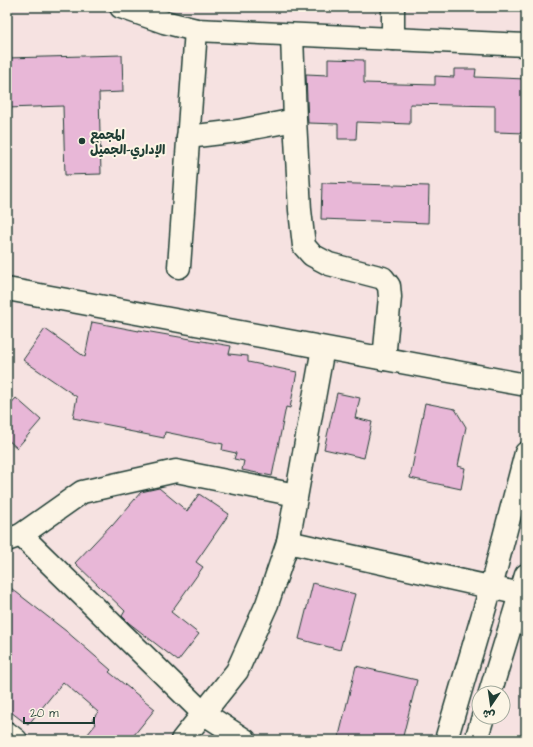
<svg xmlns="http://www.w3.org/2000/svg" width="533" height="747" font-family="'Architects Daughter','Playpen Sans Arabic',sans-serif">
	<rect width="100%" height="100%" fill="#f6e2e1"/>
	<filter id="ink" filterUnits="userSpaceOnUse"><feTurbulence type="fractalNoise" baseFrequency=".025" numOctaves="2"/><feDisplacementMap in="SourceGraphic" scale="8" xChannelSelector="R" yChannelSelector="G"/><feConvolveMatrix kernelMatrix="1 2 1 2 8 2 1 2 1" color-interpolation-filters="sRGB"/></filter>
	<g filter="url(#ink)">
		<g fill="#e8b7d7" stroke="#1f3d34">
			<path d="M122,55L123,92L99,93L101,174L65,175L63,106L7,108V58Z"/>
			<path d="M328,59L364,60V83L435,85V76L454,77V69H476L475,77L526,79V133L495,132V106L410,104V124L357,122L356,139H338V124L308,123L306,74L328,75Z"/>
			<path d="M322,183L429,186L428,223L321,219Z"/>
			<path d="M92,322L139,331V330L231,346L229,354L248,356V362L297,372L290,408L286,407L272,476L242,470L244,461L234,459L236,453L222,450L223,444L165,432L164,438L123,430L124,428L73,418L77,397L23,360L45,329L85,357Z"/>
			<path d="M337,393L360,398L355,418L372,422L364,458L324,449Z"/>
			<path d="M16,398L41,420L17,448L7,439V408Z"/>
			<path d="M425,403L455,409L466,427L458,466L465,468L461,489L410,478Z"/>
			<path d="M159,488L187,511L199,494L229,514L196,562L203,567L171,612L199,634L178,661L129,623L122,616L125,611L75,563L111,525L112,526L141,492Z"/>
			<path d="M313,583L355,594L340,650L299,639Z"/>
			<path d="M7,585L66,631L111,670L109,672L155,709L130,740H83L96,724L92,720L98,712L63,682L28,725L7,709Z"/>
			<path d="M356,666L417,680L402,740H338Z"/>
		</g>
		<g fill="none" stroke-linecap="round" stroke-linejoin="round">
			<defs>
				<g id="minor">
					<path d="M121,7L164,22L196,30L526,45"/>
					<path d="M393,7V39"/>
					<path d="M292,35L295,120L300,210L304,246L312,255L329,264L383,278L389,286L390,297L384,359"/>
					<path d="M188,137L238,131L295,120"/>
					<path d="M179,267L196,30"/>
					<path d="M7,289L526,385"/>
					<path d="M21,535L203,713L245,740"/>
					<path d="M7,540L21,535L82,492L176,471L296,495"/>
					<path d="M288,542L521,594"/>
					<path d="M490,693L526,575"/>
					<path d="M7,733L16,740"/>
					<path d="M182,740L237,671L267,604L288,542L323,348"/>
					<path d="M446,740L491,587L526,453"/>
					<path d="M476,740L483,717"/>
				</g>
			</defs>
			<use href="#minor" stroke="#1f3d34" stroke-width="25"/>
			<use href="#minor" stroke="#fcf5e5" stroke-width="22"/>
		</g>
	</g>
	<circle fill="#1f3d34" stroke="#fcf5e5" stroke-width="1.5" cx="82" cy="141" r="4"/>
	<g text-anchor="middle" stroke-width="4" stroke-linejoin="round" paint-order="stroke">
		<g font-size="13" font-weight="bold" fill="#1f3d34" stroke="#fcf5e5" text-anchor="start">
			<text x="90" y="139">المجمع<tspan x="90" dy="15">الإداري-الجميل</tspan></text>
		</g>
	</g>
	<rect width="533" height="747" fill="none" stroke="#fcf5e5" stroke-width="24"/>
	<rect x="12" y="12" width="509" height="723" fill="none" stroke="#1f3d34" stroke-width="1.5" filter="url(#ink)"/>
	<g transform="translate(491 705) rotate(193)"><circle r="19" fill="#fcf5e5" stroke="#a4ab9e"/>
	<path d="M0-3L7 15L0 10L-7 15Z" fill="#1f3d34"/>
	<text y="-6" font-size="11" font-weight="bold" text-anchor="middle" fill="#1f3d34">ش</text>
	</g>
	<path d="M24 717v6h70v-6" fill="none" stroke="#1f3d34" stroke-width="2"/>
	<text x="30" y="717" font-size="12" fill="#1f3d34" stroke="#fcf5e5" stroke-width="3" paint-order="stroke">20 m</text>
</svg>
